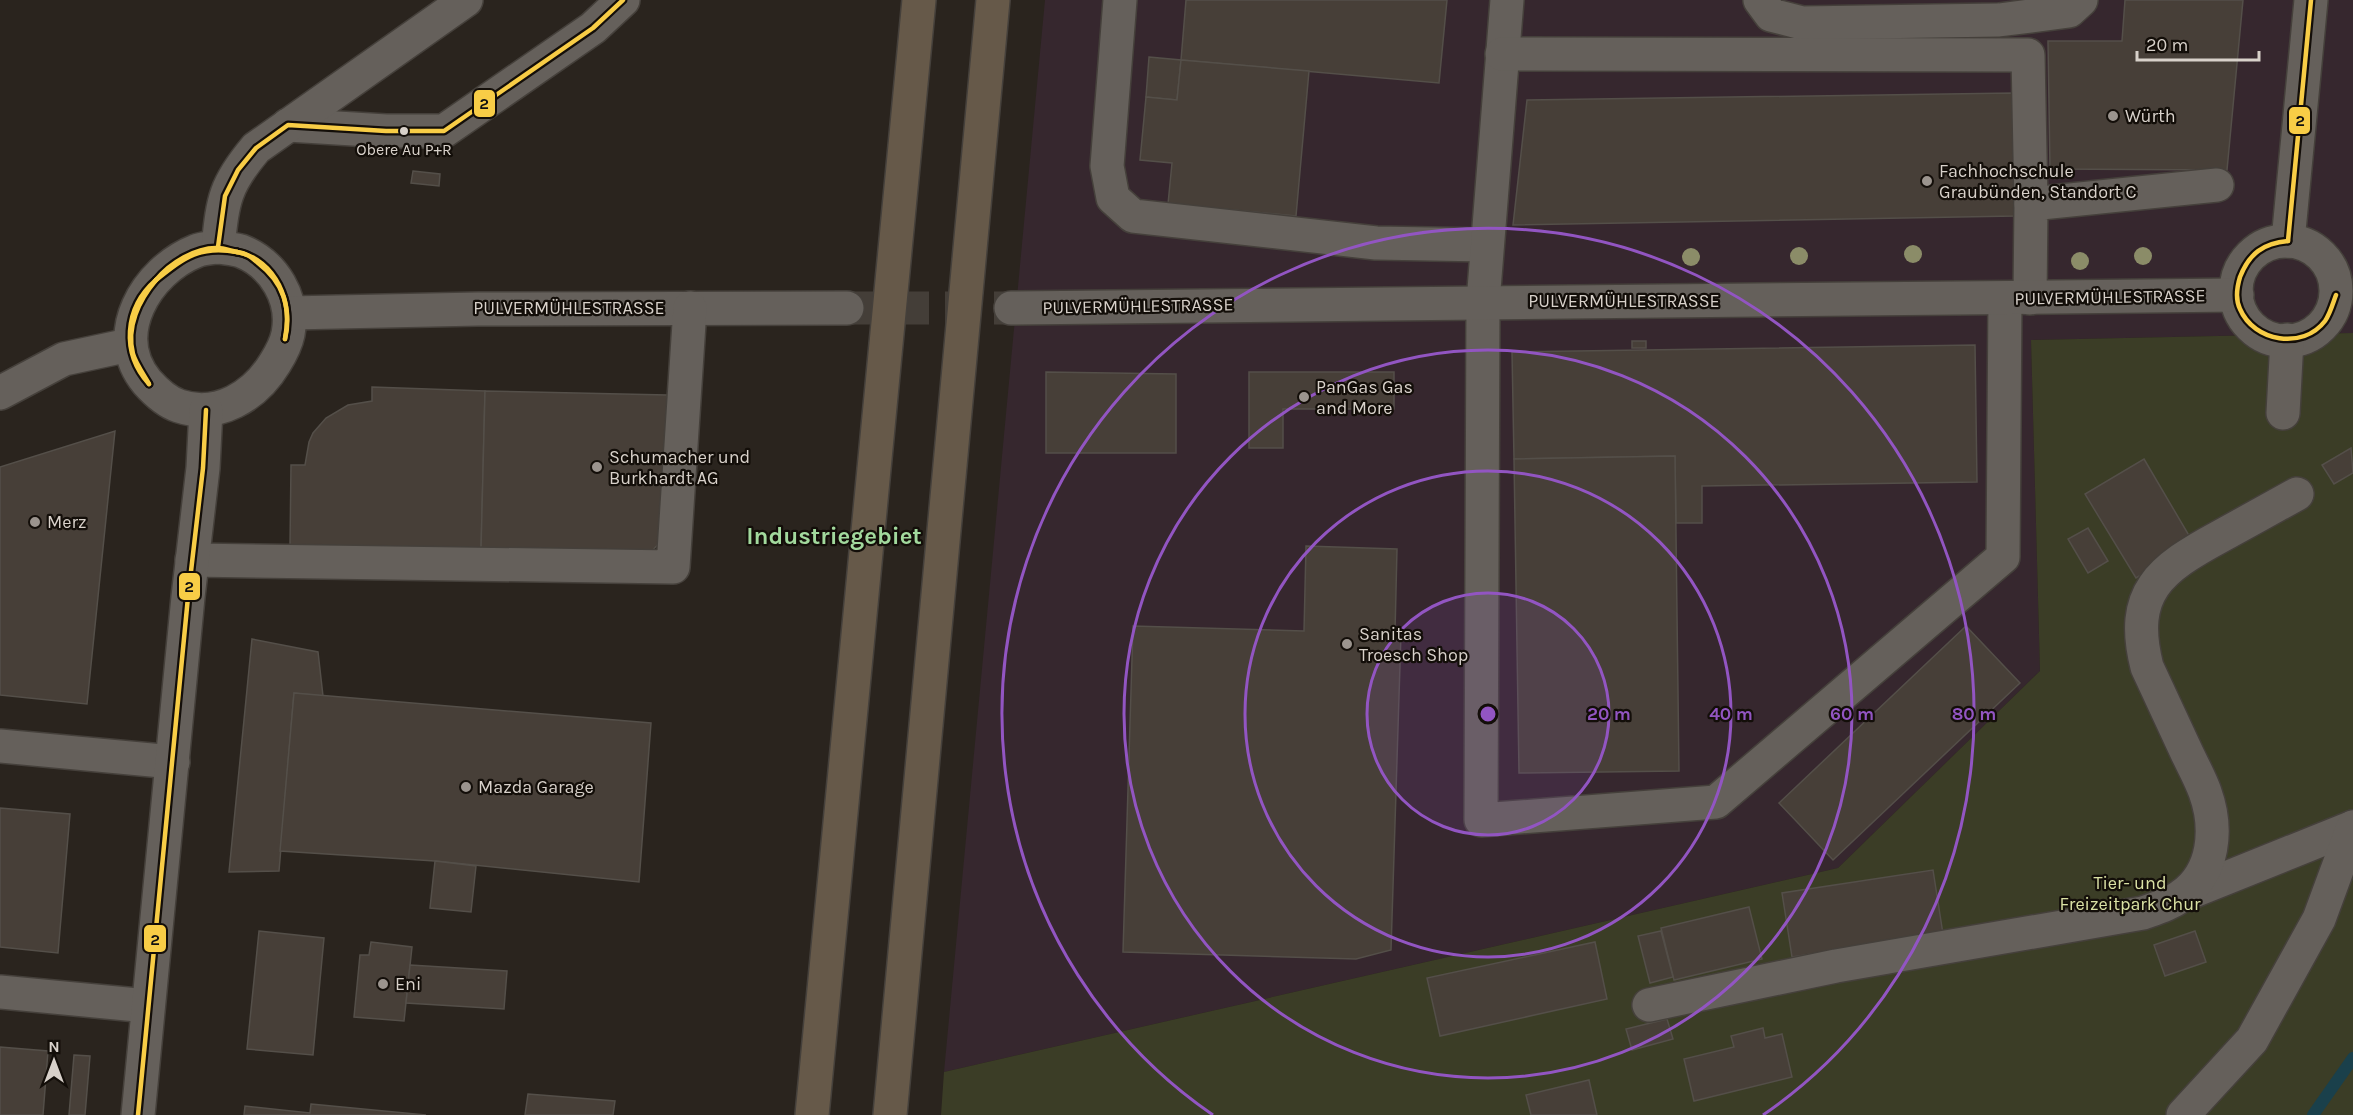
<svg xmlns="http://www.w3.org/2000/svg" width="2353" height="1115" font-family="Karla,sans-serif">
	<rect width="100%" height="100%" fill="#2a241e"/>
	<path fill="#36272e" d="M1045,0H2353V333L2031,340L2040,671L1838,868L944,1072Z"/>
	<path fill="#3b3d26" d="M2353,333V1115H941L944,1072L1838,868L2040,671L2031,340Z"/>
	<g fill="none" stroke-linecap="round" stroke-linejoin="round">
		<path stroke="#1a404b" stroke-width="12" d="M2313,1115L2353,1058"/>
	</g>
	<g fill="#473f38" stroke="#544f49" stroke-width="1.5">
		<path d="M1186,0H1447L1439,83L1181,60Z"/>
		<path d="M2125,0H2243L2227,170L2050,169L2048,41H2122Z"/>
		<path d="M1149,57L1181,60L1177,100L1146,97Z"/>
		<path d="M1181,60L1309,71L1296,216L1168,204L1172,163L1140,160L1146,97L1177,100Z"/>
		<path d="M2013,93L2015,216L1513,225L1527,100Z"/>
		<path d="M413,171L440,174L439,186L411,183Z"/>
		<rect x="1632" y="341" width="14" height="7"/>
		<path d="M1975,345L1977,482L1702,486V523H1676L1675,456L1514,459L1512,352Z"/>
		<path d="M1046,372L1176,374V453H1046Z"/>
		<path d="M1249,372H1394V409H1283V448H1249Z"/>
		<path d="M372,387L485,391L481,550L290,546L291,465H305L309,442L313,433L326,418L348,405L372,401Z"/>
		<path d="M485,391L667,395L664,538L650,553L481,550Z"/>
		<path d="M115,431L87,704L0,695V467Z"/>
		<path d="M2351,448L2353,473L2334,484L2322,465Z"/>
		<path d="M1675,456L1679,771L1519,773L1514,459Z"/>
		<path d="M2144,459L2194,544L2136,578L2085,494Z"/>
		<path d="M2088,528L2108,561L2088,573L2068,539Z"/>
		<path d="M1306,546L1397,549L1395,633H1401L1391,950L1356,959L1123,952L1133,626L1304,631Z"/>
		<path d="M1966,626L2020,683L1833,860L1779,803Z"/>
		<path d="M252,639L318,652L323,696L294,693L279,871L229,872Z"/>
		<path d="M294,693L651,723L639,882L435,861L280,851Z"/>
		<path d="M0,808L70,814L58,953L0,947Z"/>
		<path d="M435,861L476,866L471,912L430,908Z"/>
		<path d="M1933,870L1943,934L1792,957L1782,893Z"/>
		<path d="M1749,907L1762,959L1674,980L1661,928Z"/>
		<path d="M259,931L324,938L313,1055L247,1049Z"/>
		<path d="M1661,931L1673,977L1650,983L1638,936Z"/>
		<path d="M2195,931L2206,962L2165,976L2154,945Z"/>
		<path d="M371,942L412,947L404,1021L354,1017L360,955H369Z"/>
		<path d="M1595,942L1607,999L1440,1036L1427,978Z"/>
		<path d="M410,965L507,971L504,1009L406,1003Z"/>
		<path d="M1667,1019L1673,1039L1632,1050L1626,1029Z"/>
		<path d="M1763,1028L1765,1038L1782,1034L1792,1077L1694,1101L1684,1059L1734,1047L1731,1036Z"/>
		<path d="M0,1047L48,1051L43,1115H0Z"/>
		<path d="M74,1055L90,1056L85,1115H69Z"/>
		<path d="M1589,1080L1597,1115H1531L1526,1095Z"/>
		<path d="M528,1094L615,1101L613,1115H525Z"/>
		<path d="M311,1104L426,1115H244L245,1106L310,1113Z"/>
	</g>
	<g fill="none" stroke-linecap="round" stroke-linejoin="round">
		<path stroke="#443e38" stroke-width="33" stroke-dasharray="33 16" stroke-linecap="butt" d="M847,308H1011"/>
		<defs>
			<g id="minor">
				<path d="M1120,0L1107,166L1113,198L1133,216L1376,243L1487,245"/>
				<path d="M1507,0L1483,302L1481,820L1716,802L2003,557L2005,298"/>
				<path d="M1760,0L1771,15L1802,23L1999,20L2069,11L2081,0"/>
				<path d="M1502,54L2028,55L2031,204"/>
				<path d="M288,125L386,131H444L593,28L623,0"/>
				<path d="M2288,241L2311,0"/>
				<circle cx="2286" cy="291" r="50"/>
				<path d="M218,247C226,248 234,249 241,251C274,264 295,299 288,334C286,344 280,355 275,363C255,396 218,419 179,406C167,402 155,391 147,382C108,335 146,271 196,251C203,248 211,248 218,247Z"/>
				<path d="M218,247C223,200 224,186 256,148L466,0"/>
				<path d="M2030,298L2031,204L2217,185"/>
				<path d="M1011,308L2237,295"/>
				<path d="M290,313L478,309L847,308"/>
				<path d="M0,393L64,359L129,345"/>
				<path d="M2283,413L2287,340"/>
				<path d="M192,560L673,567L690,308"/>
				<path d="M0,746L173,762"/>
				<path d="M2184,895L2353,827"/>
				<path d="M0,992L148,1006"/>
				<path d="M1649,1005L1836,966L2143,913C2157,908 2170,904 2181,896C2215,873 2218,828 2205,792C2200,778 2192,764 2186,751C2173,723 2160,695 2147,667C2128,592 2160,569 2221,536C2246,522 2272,508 2297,494"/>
				<path d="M138,1115L188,597L203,468L206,410"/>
				<path d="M2183,1115L2252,1040L2319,919L2353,827"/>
			</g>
			<g id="highway">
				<path d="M812,1115L919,0"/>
				<path d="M890,1115L993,0"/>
			</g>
		</defs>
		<use href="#minor" stroke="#45403b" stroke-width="36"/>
		<use href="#highway" stroke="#45403b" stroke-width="36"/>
		<use href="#minor" stroke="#65605b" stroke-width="33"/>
		<use href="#highway" stroke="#665949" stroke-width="33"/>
		<defs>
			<g id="bus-1">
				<path d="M2288,241L2311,0"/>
				<path d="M2288,241C2263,243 2249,254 2240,277C2237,287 2235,299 2240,309C2254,342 2303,350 2325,321C2330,314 2333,303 2336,295"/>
				<path d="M218,247L225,196L238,170L256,148L288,125L386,131H444L593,28L623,0"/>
				<path d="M237,252C276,259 294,304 285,339"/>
				<path d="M237,252C246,253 251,257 258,263C284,283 291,307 285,339"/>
				<path d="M156,280C170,263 196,247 218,248C224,248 231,251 237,252"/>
				<path d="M156,280C184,258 199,245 237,252"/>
				<path d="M149,384C121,353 124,308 156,280"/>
				<path d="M149,384C144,375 136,364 133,354C126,327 139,300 156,280"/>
				<path d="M138,1115L188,597L203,468L206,410"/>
			</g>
		</defs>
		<use href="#bus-1" stroke="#130e09" stroke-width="9"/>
		<use href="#bus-1" stroke="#f8cd46" stroke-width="4.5"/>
	</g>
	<g fill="#8b8c68">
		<circle cx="1913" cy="254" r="9"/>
		<circle cx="1799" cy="256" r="9"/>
		<circle cx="2143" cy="256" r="9"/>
		<circle cx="1691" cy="257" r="9"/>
		<circle cx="2080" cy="261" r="9"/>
	</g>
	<circle cx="1488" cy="714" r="121" fill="#9255c2" fill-opacity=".12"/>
	<g fill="none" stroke="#9255c2" stroke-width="3">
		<circle cx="1488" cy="714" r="121"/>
		<circle cx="1488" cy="714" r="243"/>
		<circle cx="1488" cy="714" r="364"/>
		<path d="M1213 1115A486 486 0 1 1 1763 1115"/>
	</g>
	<g fill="#9b948e" stroke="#130e09" stroke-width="2">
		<circle cx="2113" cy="116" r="6"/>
		<circle cx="1927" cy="181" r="6"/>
		<circle cx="1304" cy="397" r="6"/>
		<circle cx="597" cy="467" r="6"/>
		<circle cx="35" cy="522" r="6"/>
		<circle cx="1347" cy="644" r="6"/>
		<circle cx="466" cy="787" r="6"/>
		<circle cx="383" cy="984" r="6"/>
	</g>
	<circle fill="#d8d1ca" stroke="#130e09" stroke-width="2" cx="404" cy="131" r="5"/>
	<g text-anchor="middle" stroke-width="4.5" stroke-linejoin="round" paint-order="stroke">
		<g font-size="16" fill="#d8d1ca" stroke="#130e09">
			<text x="404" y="155">Obere Au P+R</text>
		</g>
		<g font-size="18" fill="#d8d1ca" stroke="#130e09" text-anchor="start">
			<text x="2125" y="122">Würth</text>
			<text x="1939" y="177">Fachhochschule<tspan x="1939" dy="21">Graubünden, Standort C</tspan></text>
			<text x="1316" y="393">PanGas Gas<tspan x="1316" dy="21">and More</tspan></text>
			<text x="609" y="463">Schumacher und<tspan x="609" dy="21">Burkhardt AG</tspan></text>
			<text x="47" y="528">Merz</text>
			<text x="1359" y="640">Sanitas<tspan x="1359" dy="21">Troesch Shop</tspan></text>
			<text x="478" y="793">Mazda Garage</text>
			<text x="395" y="990">Eni</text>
		</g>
		<g font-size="18" fill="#d8d1ca" stroke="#130e09">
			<text transform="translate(2110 297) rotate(-1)" y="6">PULVERMÜHLESTRASSE</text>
			<text x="1624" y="307">PULVERMÜHLESTRASSE</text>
			<text transform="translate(1138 306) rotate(-1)" y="6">PULVERMÜHLESTRASSE</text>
			<text x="569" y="314">PULVERMÜHLESTRASSE</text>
		</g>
		<g font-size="18" fill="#dbe2a5" stroke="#130e09">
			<text x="2130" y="889">Tier- und<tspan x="2130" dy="21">Freizeitpark Chur</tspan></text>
		</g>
		<g font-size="24" font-weight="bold" fill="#a2d99d" stroke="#130e09">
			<text x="834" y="544">Industriegebiet</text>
		</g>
	</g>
	<circle cx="1488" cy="714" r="9" fill="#9255c2" stroke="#130e09" stroke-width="3"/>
	<g font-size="18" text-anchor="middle" font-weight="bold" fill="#9255c2" stroke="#130e09" stroke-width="4.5" stroke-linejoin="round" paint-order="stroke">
		<text x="1609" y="720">20 m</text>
		<text x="1731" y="720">40 m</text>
		<text x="1852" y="720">60 m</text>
		<text x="1974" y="720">80 m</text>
	</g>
	<g stroke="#130e09" stroke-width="2">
		<rect x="473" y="89" width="23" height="29" rx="6" fill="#f8cd46"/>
		<rect x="2288" y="106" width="23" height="29" rx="6" fill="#f8cd46"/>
		<rect x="178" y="572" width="23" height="29" rx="6" fill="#f8cd46"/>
		<rect x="143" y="924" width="24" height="29" rx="6" fill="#f8cd46"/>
	</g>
	<g font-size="16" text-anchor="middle" font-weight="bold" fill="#111">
		<text x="484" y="109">2</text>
		<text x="2300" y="126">2</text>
		<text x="189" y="592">2</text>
		<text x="155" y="945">2</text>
	</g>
	<g transform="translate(54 1061)" stroke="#130e09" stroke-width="4.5" paint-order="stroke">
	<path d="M0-4.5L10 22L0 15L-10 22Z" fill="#d8d1ca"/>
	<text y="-9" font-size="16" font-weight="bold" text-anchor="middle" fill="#d8d1ca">N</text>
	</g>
	<path d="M2137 51v9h122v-9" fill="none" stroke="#d8d1ca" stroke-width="3"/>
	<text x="2146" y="51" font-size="18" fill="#d8d1ca" stroke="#130e09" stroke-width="4.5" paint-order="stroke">20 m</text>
</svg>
